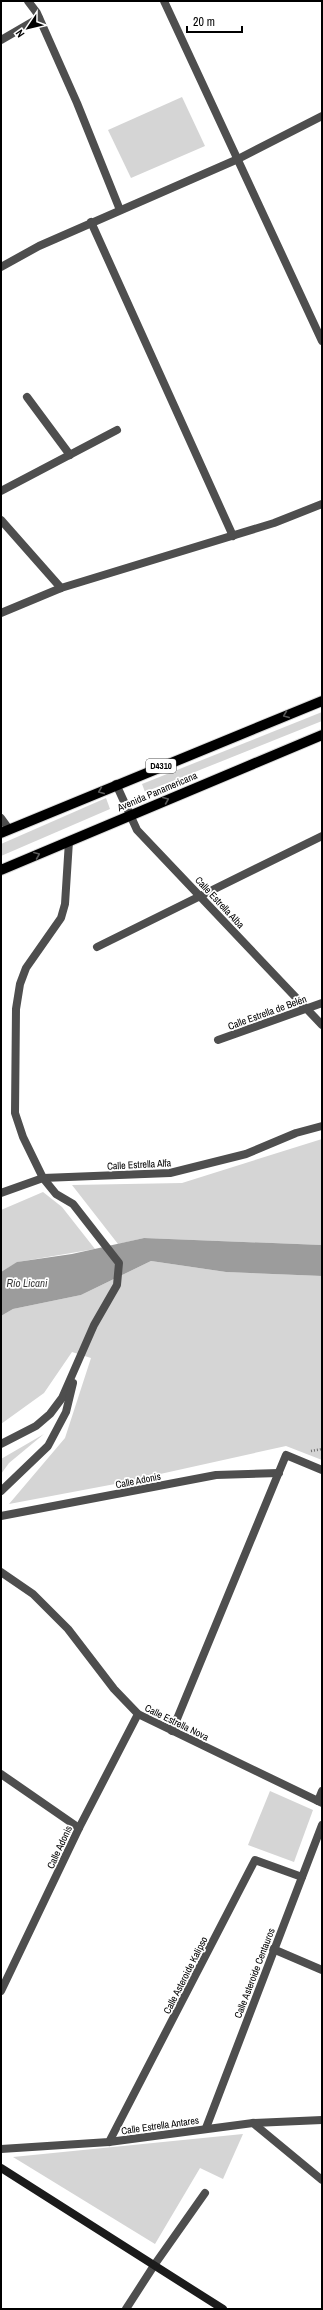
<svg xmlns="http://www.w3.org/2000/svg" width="323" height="2310" font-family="'Archivo Narrow',sans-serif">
	<rect width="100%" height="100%" fill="#fff"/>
	<g fill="#d5d5d5">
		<path d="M182,97L205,146L131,178L108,130Z"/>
		<path d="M322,712V721L145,792L142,784Z"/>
		<path d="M106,798L110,809L1,856V844Z"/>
		<path d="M322,1139V1245L144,1238L118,1244L72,1185L182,1183Z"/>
		<path d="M43,1192L62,1207L95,1249L18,1262L1,1272V1210Z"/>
		<path d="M151,1261L226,1272L322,1276V1460L286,1446L115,1484L9,1504L65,1438L91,1358L72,1352L44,1393L1,1424V1316L13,1309L81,1295Z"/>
		<path d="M44,1434L9,1463L1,1474V1459Z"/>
		<path d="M270,1791L313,1810L294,1862L248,1845Z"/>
		<path d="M243,2134L223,2179L200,2168L155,2244L13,2157Z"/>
	</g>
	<path fill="#9c9c9c" d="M144,1238L322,1245V1276L226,1272L151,1261L81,1295L13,1309L1,1316V1272L17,1262L72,1254Z"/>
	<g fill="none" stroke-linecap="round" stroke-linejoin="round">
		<defs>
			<g id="primary">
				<path d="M1,833L322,701"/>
				<path d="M1,870L322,735"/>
			</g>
		</defs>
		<use href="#primary" stroke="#dbdbdb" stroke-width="12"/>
		<path stroke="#707070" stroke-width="2.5" stroke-dasharray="1 2" stroke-linecap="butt" d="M311,1451L322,1449"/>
		<g stroke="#4e4e4e" stroke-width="8">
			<path d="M27,397L70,455"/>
			<path d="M1,491L117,430"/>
			<path d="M1,818L9,829"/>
			<path d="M43,1178L23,1137L15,1113L16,1009L20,984L26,968L61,918L65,904L69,841"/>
			<path d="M1,1516L216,1475L279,1473"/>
		</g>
		<g stroke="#4e4e4e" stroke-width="8">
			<path d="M28,1L37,13L77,103L120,210"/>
			<path d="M164,1L322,341"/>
			<path d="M1,40L39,18"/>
			<path d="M91,222L233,536"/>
			<path d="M1,267L39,246L238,159L322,116"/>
			<path d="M1,520L61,588"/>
			<path d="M1,613L61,588L274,523L322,504"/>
			<path d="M116,784L137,830L322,1025"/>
			<path d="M97,947L322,836"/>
			<path d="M218,1040L322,1003"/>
			<path d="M1,1193L43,1178L170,1173L246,1154L296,1133L322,1126"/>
			<path d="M1,1444L36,1426L50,1414L62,1398L94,1325L117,1285L119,1263L73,1204L56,1194L43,1178"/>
			<path d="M1,1491L48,1446L66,1412L73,1383"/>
			<path d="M1,1572L33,1594L68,1629L114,1689L138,1714L322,1803"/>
			<path d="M172,1731L286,1455L322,1470"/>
			<path d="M1,1774L79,1828"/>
			<path d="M318,1801L322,1791"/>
			<path d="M273,1949L322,1970"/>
			<path d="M1,1991L79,1828L138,1714"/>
			<path d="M253,2123L322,2180"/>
			<path d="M206,2128L322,1825"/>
			<path d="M109,2142L255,1860L302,1877"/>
			<path d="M1,2149L109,2142L253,2123L322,2120"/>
			<path d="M126,2309L155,2264L205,2193"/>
		</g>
		<path stroke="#1b1b1b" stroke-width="8" d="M1,2168L223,2309"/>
		<use href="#primary" stroke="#000" stroke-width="10"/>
	</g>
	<defs><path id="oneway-chevron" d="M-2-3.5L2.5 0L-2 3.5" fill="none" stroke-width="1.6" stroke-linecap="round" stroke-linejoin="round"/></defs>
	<g stroke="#595959">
		<use href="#oneway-chevron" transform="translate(286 715) rotate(158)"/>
		<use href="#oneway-chevron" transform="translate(101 791) rotate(157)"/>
		<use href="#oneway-chevron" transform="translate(166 800) rotate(-23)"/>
		<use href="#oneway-chevron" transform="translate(37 855) rotate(-23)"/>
	</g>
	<g text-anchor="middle" stroke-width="3.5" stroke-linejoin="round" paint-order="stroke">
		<rect fill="#fff" stroke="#4c4c4c" stroke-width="1" x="146" y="759" width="30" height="14" rx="3"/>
		<g font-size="9" font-weight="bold" fill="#000">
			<text x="161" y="769">D4310</text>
		</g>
		<g font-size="10" fill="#000" stroke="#fff">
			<text transform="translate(157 791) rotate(-23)" y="4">Avenida Panamericana</text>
			<text transform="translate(220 902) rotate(47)" y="4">Calle Estrella Alba</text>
			<text transform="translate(267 1012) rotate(-20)" y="4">Calle Estrella de Belén</text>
			<text transform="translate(139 1164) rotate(-3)" y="4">Calle Estrella Alfa</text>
			<text transform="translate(138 1480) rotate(-11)" y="4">Calle Adonis</text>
			<text transform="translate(177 1722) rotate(26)" y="4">Calle Estrella Nova</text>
			<text transform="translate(59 1847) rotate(-65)" y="4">Calle Adonis</text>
			<text transform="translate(254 1973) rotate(-69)" y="4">Calle Asteroide Centauros</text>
			<text transform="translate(185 1975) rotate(-63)" y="4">Calle Asteroide Kalipso</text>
			<text transform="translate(160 2125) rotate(-8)" y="4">Calle Estrella Antares</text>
		</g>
		<g font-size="11" font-style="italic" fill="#3d3d3d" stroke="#fff">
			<text x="27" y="1287">Río Licani</text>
		</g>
	</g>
	<rect width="323" height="2310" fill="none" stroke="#000000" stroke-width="4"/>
	<g transform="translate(28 28) rotate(235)" stroke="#ffffff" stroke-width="3" paint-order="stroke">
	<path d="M0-3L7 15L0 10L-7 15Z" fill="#000000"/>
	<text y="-6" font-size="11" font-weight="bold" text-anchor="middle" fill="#000000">N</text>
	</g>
	<path d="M187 26v6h55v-6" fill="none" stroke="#000000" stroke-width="2"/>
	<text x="193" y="26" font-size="12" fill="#000000" stroke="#ffffff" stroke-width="3" paint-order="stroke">20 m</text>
</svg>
